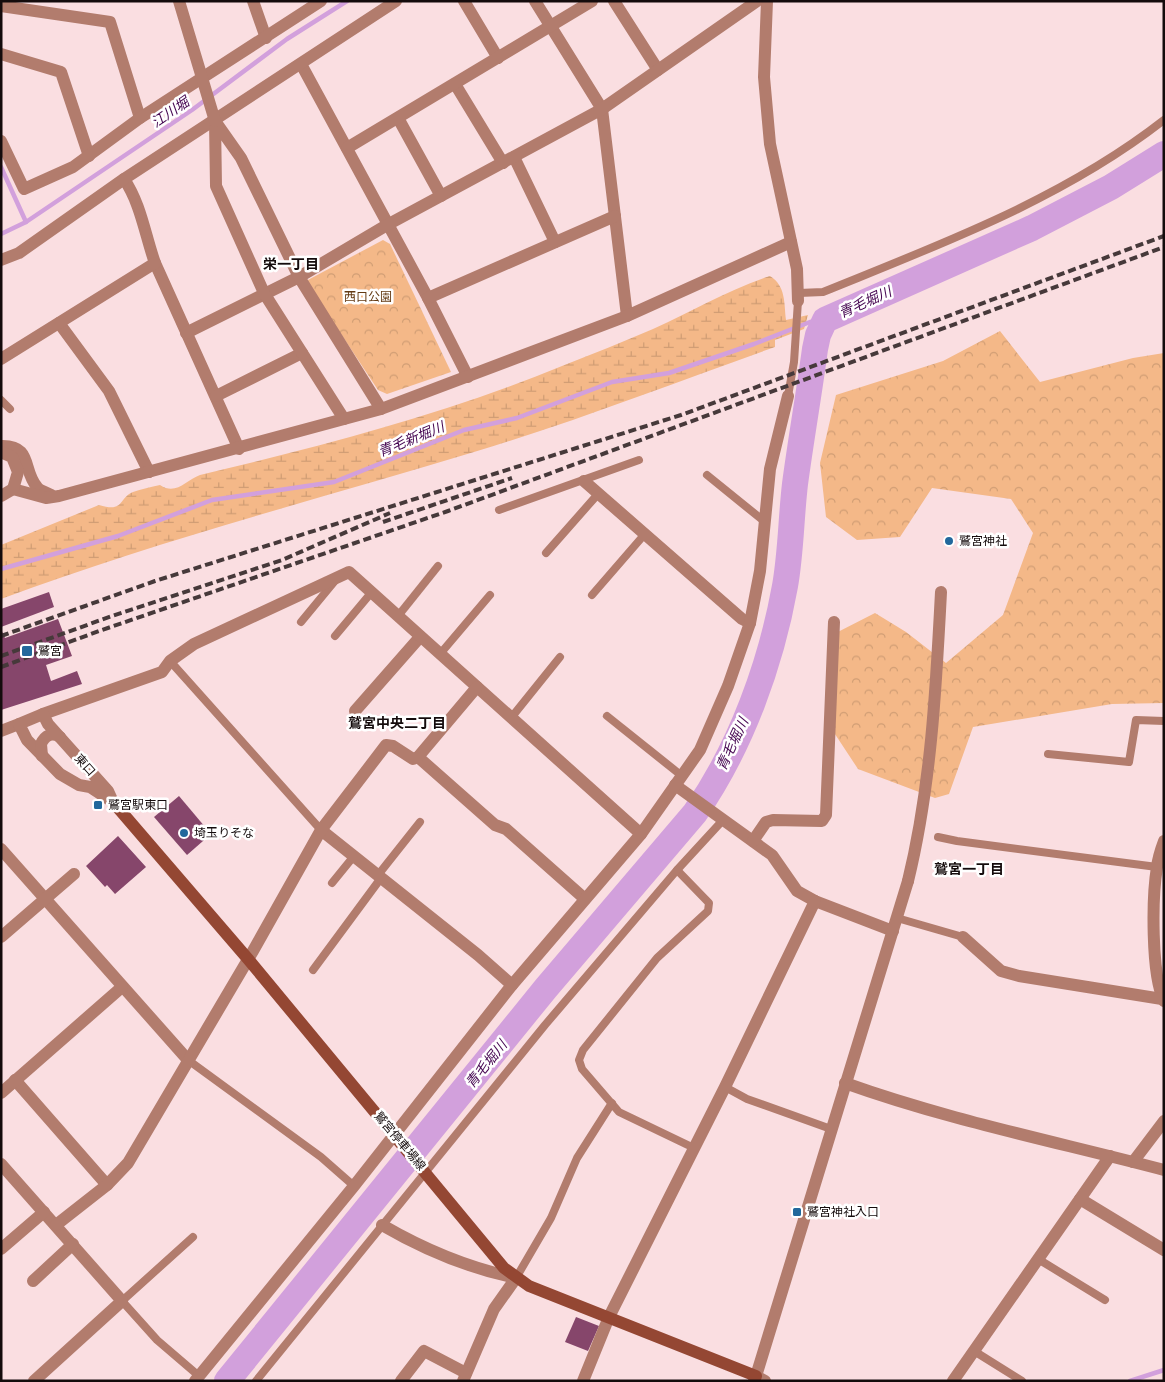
<svg xmlns="http://www.w3.org/2000/svg" width="1165" height="1382" font-family="'PT Sans Narrow','Noto Sans JP',sans-serif">
	<defs>
		<pattern id="forest-crowns" width="20" height="18" patternUnits="userSpaceOnUse" patternTransform="scale(1.25)"><rect width="20" height="18" fill="#f4b888"/><path d="M2 6a3 3 0 1 1 6 0M12 15a3 3 0 1 1 6 0" fill="none" stroke="#d09d74"/></pattern>
		<pattern id="wetland-marsh" width="20" height="14" patternUnits="userSpaceOnUse" patternTransform="scale(1.25)"><rect width="20" height="14" fill="#f4b888"/><path d="M1 5h8M5 5V1M11 12h8M15 12V8" fill="none" stroke="#d09d74"/></pattern>
	</defs>
	<rect width="100%" height="100%" fill="#fadee1"/>
	<g fill="url(#forest-crowns)">
		<path d="M383,240L390,244L451,372L387,394L378,390L306,281Z"/>
		<path d="M1000,331L1040,382L1133,358L1164,353V703L1112,704L973,727L949,794L935,798L858,769L827,722L828,637L875,613L906,632L946,663L1003,615L1033,533L1011,499L932,488L900,537L857,540L826,517L820,463L836,395L943,361Z"/>
	</g>
	<path fill="url(#wetland-marsh)" d="M770,276C786,286 784,303 786,320L808,315L804,329L775,340V347C676,382 574,422 474,452C316,500 156,541 1,599V545L99,505C125,513 118,498 133,492C141,489 151,487 160,485C176,496 186,480 200,475C322,446 446,414 562,366C592,354 623,342 653,329C693,311 728,290 770,276Z"/>
	<g fill="none" stroke-linecap="round" stroke-linejoin="round">
		<g stroke="#d2a0dc" stroke-width="4.5">
			<path d="M1,167L26,222"/>
			<path d="M1,234L26,222L192,110L287,39L347,1"/>
			<path d="M1,569L118,536L212,500L334,482L464,430L517,418L612,382L669,373L754,344L810,322L825,320"/>
			<path d="M1130,1381L1164,1370"/>
		</g>
		<path stroke="#d2a0dc" stroke-width="26" d="M227,1381L546,988L695,813C741,747 771,664 785,586C791,552 791,518 795,484C801,439 809,394 815,349L818,335L825,320L1032,228L1111,187L1164,154"/>
	</g>
	<g fill="#86466b">
		<path d="M49,592L54,607L1,627V609Z"/>
		<path d="M58,619L72,656L46,665L51,681L77,671L82,684L1,710V629L5,638Z"/>
		<path d="M179,796L211,834L187,855L154,817Z"/>
		<path d="M118,836L146,867L115,894L107,885L105,887L86,866Z"/>
		<path d="M576,1317L599,1326L588,1351L565,1342Z"/>
	</g>
	<g fill="none" stroke-linecap="round" stroke-linejoin="round">
		<g stroke="#b27c6d" stroke-width="8">
			<path d="M799,293L823,292C941,244 1063,199 1164,120"/>
			<path d="M788,396L794,362L798,301"/>
			<path d="M1,400L10,409"/>
			<path d="M707,475L765,522"/>
			<path d="M499,510L639,460"/>
			<path d="M546,553L598,494"/>
			<path d="M592,595L644,535"/>
			<path d="M398,616L438,566"/>
			<path d="M301,622L334,582"/>
			<path d="M335,636L371,593"/>
			<path d="M440,654L490,595"/>
			<path d="M170,661L321,830"/>
			<path d="M607,716L682,776"/>
			<path d="M511,718L560,657"/>
			<path d="M1048,754L1129,762L1136,720L1164,721"/>
			<path d="M938,837L957,841L1157,867"/>
			<path d="M677,870L709,903L708,911L657,958L583,1050L579,1060L582,1069L619,1112L694,1148"/>
			<path d="M378,875L420,822"/>
			<path d="M332,883L354,856"/>
			<path d="M897,918L963,937"/>
			<path d="M313,970L381,878"/>
			<path d="M188,1060L321,1157L354,1186"/>
			<path d="M725,1087L747,1099L831,1129"/>
			<path d="M193,1237L122,1301L157,1340L199,1376"/>
			<path d="M1038,1259L1105,1300"/>
			<path d="M516,1278L551,1218L577,1158L612,1103"/>
			<path d="M974,1351L1022,1381"/>
			<path d="M256,1381L545,1025L677,870L723,820"/>
		</g>
		<path stroke="#b27c6d" stroke-width="12" d="M908,881C931,787 936,689 941,592"/>
		<g stroke="#b27c6d" stroke-width="12">
			<path d="M253,1L266,38"/>
			<path d="M464,1L498,58"/>
			<path d="M535,1L602,109L627,316"/>
			<path d="M614,1L658,70"/>
			<path d="M767,1L764,77L770,144L797,269L798,301"/>
			<path d="M1,6L110,22L140,118"/>
			<path d="M1,54L61,72L89,156"/>
			<path d="M301,64L428,298L468,377"/>
			<path d="M455,84L503,163"/>
			<path d="M398,118L441,196"/>
			<path d="M1,141L24,189L73,167L140,118L321,1"/>
			<path d="M347,148L592,1"/>
			<path d="M514,157L555,242"/>
			<path d="M124,179C141,204 145,235 155,263L239,449"/>
			<path d="M1,260L19,253L124,179L396,1"/>
			<path d="M428,298L615,216"/>
			<path d="M59,323L109,391L149,472"/>
			<path d="M186,333L299,277L387,225L602,109L757,1"/>
			<path d="M1,359L155,263"/>
			<path d="M216,396L302,353"/>
			<path d="M344,419L264,293L216,186L215,121L241,158L299,277L381,409"/>
			<path d="M1,446C33,445 22,470 37,487C40,491 46,492 51,495"/>
			<path d="M584,481L742,619L750,623"/>
			<path d="M13,489L46,498L59,496L381,409L627,316L791,242"/>
			<path d="M355,711L420,637"/>
			<path d="M43,714L162,672L170,661L194,644L349,572L641,834"/>
			<path d="M1,731L19,724"/>
			<path d="M418,757L495,825L506,829L585,899"/>
			<path d="M675,785L772,855L797,891L815,901L893,931"/>
			<path d="M321,830L478,955L512,985"/>
			<path d="M753,841L766,822L773,820L822,821L826,815L834,622"/>
			<path d="M1164,841C1161,849 1158,858 1157,867C1152,897 1151,974 1164,1001"/>
			<path d="M1,849L188,1060"/>
			<path d="M1,937L74,874"/>
			<path d="M963,937L1001,971L1019,976L1162,999"/>
			<path d="M15,1080L107,1185"/>
			<path d="M1,1093L122,987"/>
			<path d="M1133,1162L1164,1121"/>
			<path d="M1,1164L122,1301L34,1381"/>
			<path d="M1080,1199L1164,1250"/>
			<path d="M56,1225L107,1185L128,1163L253,951L321,830L386,745L393,746L413,759L418,757L477,687"/>
			<path d="M382,1225C425,1250 468,1268 516,1278L494,1309L463,1381"/>
			<path d="M1,1249L44,1212"/>
			<path d="M33,1281L73,1244"/>
			<path d="M756,1376L765,1381"/>
			<path d="M195,1381L354,1186L512,985L641,834L700,750L728,686L750,623L760,571L770,469L788,396"/>
			<path d="M401,1381L424,1351L466,1373"/>
			<path d="M583,1381L609,1317L725,1087L815,901"/>
			<path d="M953,1381L1110,1156"/>
		</g>
		<g stroke="#b27c6d" stroke-width="12">
			<path d="M179,1L215,121"/>
			<path d="M1,452L12,457L18,472L13,489L1,496"/>
			<path d="M43,714L48,724L108,791L113,802L90,787L79,785L60,774L27,740L19,724Z"/>
			<path d="M42,756L41,744C45,735 52,732 60,737"/>
			<path d="M845,1083C948,1120 1058,1142 1164,1170"/>
			<path d="M756,1376L908,881"/>
		</g>
		<path stroke="#944733" stroke-width="12" d="M113,802L248,959L504,1268L529,1286L756,1376L754,1381"/>
		<g stroke="#46393a" stroke-width="4" stroke-dasharray="8 4" stroke-linecap="butt">
			<path d="M383,522L512,478"/>
			<path d="M1,636L155,581L681,415L1164,236"/>
			<path d="M1,656L112,616L282,560L390,513"/>
			<path d="M1,667L102,630L448,511L1164,247"/>
		</g>
	</g>
	<g fill="#22689c" stroke="#fff" stroke-width="2">
		<circle cx="949" cy="541" r="5"/>
		<rect x="21" y="645" width="12" height="12" rx="2.5"/>
		<rect x="93" y="800" width="10" height="10" rx="2.5"/>
		<circle cx="184" cy="833" r="5"/>
		<rect x="792" y="1207" width="10" height="10" rx="2.5"/>
	</g>
	<g text-anchor="middle" stroke-width="5" stroke-linejoin="round" paint-order="stroke">
		<g font-size="12" fill="#633a13" stroke="#fff">
			<text x="368" y="301">西口公園</text>
		</g>
		<g font-size="12" fill="#140b0c" stroke="#fff" text-anchor="start">
			<text x="959" y="545">鷲宮神社</text>
			<text x="38" y="655">鷲宮</text>
			<text x="108" y="809">鷲宮駅東口</text>
			<text x="194" y="837">埼玉りそな</text>
			<text x="807" y="1216">鷲宮神社入口</text>
		</g>
		<g font-size="12" fill="#140b0c" stroke="#fff">
			<text transform="translate(85 765) rotate(48)" y="4">東口</text>
			<text transform="translate(400 1141) rotate(50)" y="4">鷲宮停車場線</text>
		</g>
		<g font-size="14" font-style="italic" fill="#450651" stroke="#fff">
			<text transform="translate(170 112) rotate(-34)" y="5">江川堀</text>
			<text transform="translate(865 302) rotate(-24)" y="5">青毛堀川</text>
			<text transform="translate(411 439) rotate(-22)" y="5">青毛新堀川</text>
			<text transform="translate(732 744) rotate(-65)" y="5">青毛堀川</text>
			<text transform="translate(486 1064) rotate(-51)" y="5">青毛堀川</text>
		</g>
		<g font-size="14" font-weight="bold" fill="#140b0c" stroke="#fff">
			<text x="291" y="269">栄一丁目</text>
			<text x="397" y="728">鷲宮中央二丁目</text>
			<text x="969" y="874">鷲宮一丁目</text>
		</g>
	</g>
	<rect width="1165" height="1382" fill="none" stroke="#140b0c" stroke-width="5"/>
</svg>
